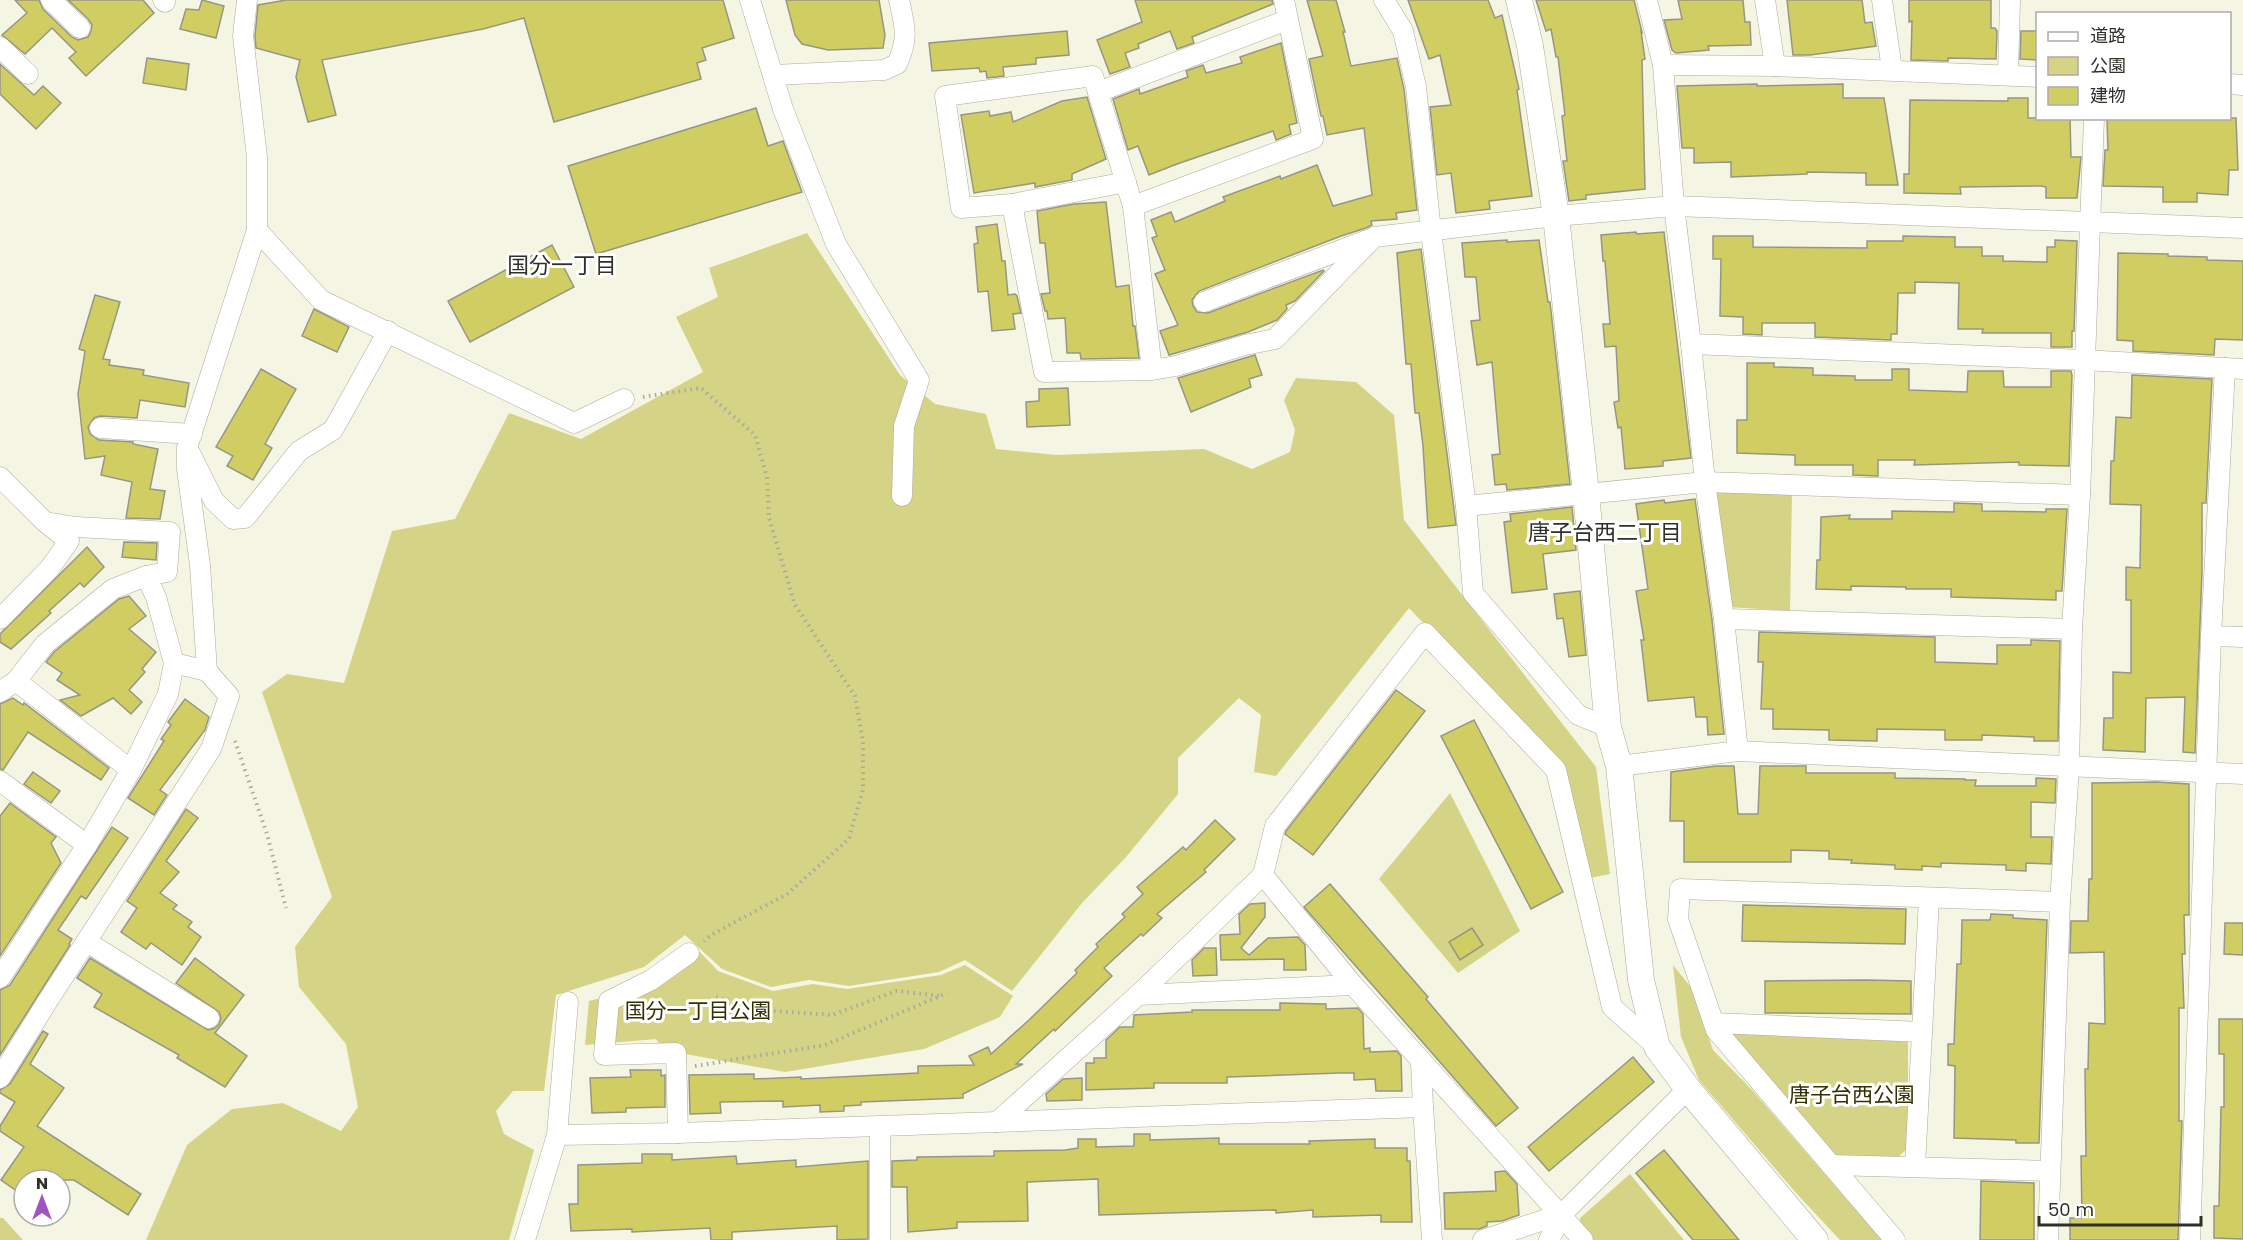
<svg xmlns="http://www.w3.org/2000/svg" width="2243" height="1240" font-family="Poppins,'Noto Sans JP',sans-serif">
	<rect width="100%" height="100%" fill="#f5f5e3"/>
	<g fill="#d4d386">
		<path d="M807,233L900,375L935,404L986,414L996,449L1057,455L1204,449L1252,469L1290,452L1295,430L1284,400L1296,378L1356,382L1394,415L1404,520L1596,767L1610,874L1590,878L1559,765L1409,608L1276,776L1254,772L1261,715L1239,698L1178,758V794L1126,857L1082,903L1012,991L965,960L939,972L849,986L809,980L771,987L722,969L685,935L644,967L556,995L544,1091H513L496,1111L504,1134L534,1150L509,1240H146L187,1145L232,1109L283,1103L341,1131L358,1107L346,1044L299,987L295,947L332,897L262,692L287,674L344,683L392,531L455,519L509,413L581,439L703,372L676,317L718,297L709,268Z"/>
		<path d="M1712,488L1792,491L1790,611L1728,607Z"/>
		<path d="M1450,793L1520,931L1458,973L1379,879Z"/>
		<path d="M700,952L718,971L773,991L813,984L847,989L941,975L965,965L1013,996L1000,1017L924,1049L785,1072L663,1050L656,1039L585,1045L589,1001L655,984Z"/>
		<path d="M1673,965L1693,990L1713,1050L1753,1091L1882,1240H1840L1797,1194L1699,1080L1681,1037Z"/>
		<path d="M1730,1032L1908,1040V1148L1897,1158L1829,1155Z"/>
		<path d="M1630,1174L1684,1240H1592L1581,1228L1580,1218Z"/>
		<path d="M0,1218H3L23,1240H0Z"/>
	</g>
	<g fill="#d0ce63" stroke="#969685" stroke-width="1.5">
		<path d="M15,0H39L43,9L72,37L78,40L88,37L91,31L92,25L88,19L68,0H143L154,13L86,76L69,58L76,52L52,28L25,54L2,35L27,13Z"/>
		<path d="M202,0L224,6L216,38L180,29L186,9L199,10Z"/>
		<path d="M286,0H723L734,38L702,48L706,60L697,63L701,79L554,122L524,18L483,29L322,60L336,115L308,122L296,77L300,60L256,48L255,36L258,5Z"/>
		<path d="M786,0H879L885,35L883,48L828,50L802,44L795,35Z"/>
		<path d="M1135,0H1272L1273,4L1192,37L1194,43L1177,49L1170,31L1138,44L1139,48L1125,53L1130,67L1110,74L1097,40L1142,22Z"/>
		<path d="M1307,0H1336L1345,32H1343L1351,66L1397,58L1404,89L1417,210L1396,213L1397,219L1371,221L1372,225L1366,228L1341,236L1199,291L1192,300L1193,306L1197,312L1208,313L1323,270L1324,271L1295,301L1286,305L1287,309L1277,320L1248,332L1169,355L1160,331L1178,325L1155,274L1165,270L1152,238L1157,236L1151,220L1171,212L1175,222L1225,201L1223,197L1280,176L1281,179L1317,165L1333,206L1372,195L1364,128L1327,135L1323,116H1321L1309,59L1323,56Z"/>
		<path d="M1408,0H1488L1495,18L1502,15L1519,89L1517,90L1532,196L1489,201L1490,209L1456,213L1451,173L1437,175L1430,107L1451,105L1440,55L1429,59Z"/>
		<path d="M1536,0H1634L1642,32L1641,31L1645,59L1642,60L1645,189L1586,195V199L1569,201L1563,161H1567L1562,116L1565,115L1558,57H1556L1551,29L1546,31Z"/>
		<path d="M1678,0H1743L1745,22H1750L1751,45L1708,46L1709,50L1676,53L1672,50L1664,20L1682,19Z"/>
		<path d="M1787,0H1862L1865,23L1872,22L1876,46L1810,55H1793Z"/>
		<path d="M1909,0H1991V28H1995L1997,31L1996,59L1948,58V61L1911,60L1912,21L1909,22Z"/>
		<path d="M1067,31L1069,55L1036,58V64L1003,67L1004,76L987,78L986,71L980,72L979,68L932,71L929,43Z"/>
		<path d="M2021,31H2037V60L2020,59Z"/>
		<path d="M1281,43L1297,123L1289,125L1291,134L1276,140L1273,131L1177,164L1149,175L1138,146L1128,150L1113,99L1139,89L1140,94L1188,77L1186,71L1203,65L1206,73L1242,63L1240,57Z"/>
		<path d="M147,58L189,64L186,90L143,83Z"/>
		<path d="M0,64L34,95L43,86L61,103L36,129L0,94Z"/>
		<path d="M1757,84V86L1843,84V98H1884L1898,185H1866V173L1807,172V174L1731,177V162L1694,163V148H1682L1677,86Z"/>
		<path d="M1087,97L1106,159L1072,174V180L1035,187V183L974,193L961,115L989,111L990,116L1011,112L1013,122L1062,101Z"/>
		<path d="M2008,98H2028V118H2070L2071,157H2081L2077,198H2046V187L2041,186L1960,187L1961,194L1904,193V174H1909L1910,100L2008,101Z"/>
		<path d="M756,108L768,146L783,141L802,192L596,254L568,166Z"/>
		<path d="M2107,118H2236L2238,170H2229L2228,195L2197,193V202H2163V187L2103,186L2105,150H2108Z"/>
		<path d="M1106,202L1116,287L1129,285L1133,326H1135L1139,358L1081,359L1080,353H1067L1065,318L1048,319L1047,311H1045L1041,294L1050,293L1045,243H1040L1037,211L1074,204Z"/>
		<path d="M997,224L1002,261H1005L1008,295L1015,294L1017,296L1021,313L1013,314L1015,329L992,331L988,291L978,292L974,244L978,243L976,227Z"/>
		<path d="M1636,232L1637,234L1664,232L1691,458L1663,461V466L1625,469L1621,427L1618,428L1614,402L1619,401L1616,346L1605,347L1603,324H1610L1605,261H1603L1601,235Z"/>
		<path d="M1713,236H1753V247L1867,248V241H1903V236L1955,237V247H1982V256H2003V261L2047,262V247H2055V240L2077,241L2074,331H2072V347H2051V333H1982L1983,329H1958L1959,283L1915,282V293H1898L1897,334H1891V340L1815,337V323H1762V335L1743,334V317L1720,316L1721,259H1713Z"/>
		<path d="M1507,240V242L1539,240L1548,302H1550L1570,484L1507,490L1506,484L1495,485L1492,455L1500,454L1492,362L1477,365L1471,321L1480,320L1476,277H1465L1462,243Z"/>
		<path d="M552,245L574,287L470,342L448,301Z"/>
		<path d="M1421,249L1456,525L1428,528L1423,446L1419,413H1415L1411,364H1406L1397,253Z"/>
		<path d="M2118,253L2168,254V256L2207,257V260L2243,261V340L2215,339L2214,355L2133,351V341L2117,340Z"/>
		<path d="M95,295L120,302L103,359L110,360L109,365L144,370L143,375L189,383L185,407L140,400L137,418L100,416L94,418L88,427L90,434L99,440L133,442V444L158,449L150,489L165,491L160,519L126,518L132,482L101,475L105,456L85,459L78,394L85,351L79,349Z"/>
		<path d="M314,309L349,327L337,352L302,336Z"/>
		<path d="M1255,355L1262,375L1249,379L1251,387L1191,412L1178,378Z"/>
		<path d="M1747,363H1774V367L1813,368V375L1855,376V380H1892V369H1909V390L1967,392L1968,371H2003L2004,387H2051V371H2071L2072,375L2069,466L2019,465V462L1914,465L1915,460H1878V476L1853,475V465H1795V455L1737,453V420H1747Z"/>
		<path d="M261,369L296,389L265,444L272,448L253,480L227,466L233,456L216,447Z"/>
		<path d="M2132,375L2212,379L2206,503H2202V572L2195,753L2183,752L2185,697L2146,698L2145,752L2103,750L2104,718H2113V672L2131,673V600H2126V567L2140,568L2141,505L2110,504L2111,461H2114L2116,417L2131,418Z"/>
		<path d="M1068,388L1070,425L1027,427L1026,402L1039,401V389Z"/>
		<path d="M1695,499L1712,620L1724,734L1708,735L1707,717H1696L1694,697L1648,701L1641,640H1644L1636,591L1648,589L1636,504L1664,500L1665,503Z"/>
		<path d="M1954,503L1982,504V511L2046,512V509H2067L2062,591H2056V600L1951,597V589H1906V587L1851,586V590L1816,589L1817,560H1820L1821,517L1850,515L1849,519H1892V511L1954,512Z"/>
		<path d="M1572,507L1576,550L1543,554L1547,589L1512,593L1504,522L1511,521L1510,514Z"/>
		<path d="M124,542L157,543L156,560L122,557Z"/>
		<path d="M87,547L104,567L84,587L80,583L49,611L51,613L11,649L0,642V634Z"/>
		<path d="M1580,591L1586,655L1569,657L1563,618L1557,619L1554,594Z"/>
		<path d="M129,596L146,616L129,629L156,652L142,669L145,672L129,690L142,702L131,714L113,698L81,716L60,700L80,695L57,680L62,673L46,662L54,652L119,599Z"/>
		<path d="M1759,632L1935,637V662L1997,664V645H2031V640L2060,641L2058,741H2034V737L1982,735V740H1945V730L1877,729V741L1829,740V730L1773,729V709H1761L1763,662H1758Z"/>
		<path d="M1396,690L1425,711L1313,855L1285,834L1286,831Z"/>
		<path d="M13,698L23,705L24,703L109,768L101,780L28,732L3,770L0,769V704Z"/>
		<path d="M185,699L209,717L205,730L160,790L167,795L154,815L128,798L164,741L161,739L171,725L168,722Z"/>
		<path d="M1474,720L1563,892L1531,909L1441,736Z"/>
		<path d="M1716,766H1734L1738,814H1758L1760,766H1806V773H1895V778L1965,779V780H1976L1975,786H2036V778L2056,779L2055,803L2031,802V837H2052L2051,864L2026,863V871L2006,870V865L1941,863V867L1922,866V870L1895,869V865L1851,863L1852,860L1829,859V851L1791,850V862H1684V821H1670L1671,772Z"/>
		<path d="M33,772L60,791L51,803L24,784Z"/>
		<path d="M2156,782L2189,784V915H2184L2185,954H2182L2184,1008H2179V1121H2182L2178,1240H2070V1218H2082L2081,1156H2086L2085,1069H2088L2089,1023L2105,1024L2104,952L2070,953L2071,921H2088L2089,879H2092V783Z"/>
		<path d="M10,803L56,837L51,843L61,863L0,956V816Z"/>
		<path d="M186,809L198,818L166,861L179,872L160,893L177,905L173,909L192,922L188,927L201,937L182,965L151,943L146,949L121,932L137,908L127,901Z"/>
		<path d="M1215,820L1235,839L1204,870L1206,872L1157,914L1162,918L1143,936L1141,934L1104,968L1112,976L1055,1031L1054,1029L1016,1064H1023L963,1094V1098L861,1102V1105L844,1106V1111L820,1112V1105L783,1107V1101L720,1102L721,1113L690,1114L689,1075L754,1074V1079L801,1077V1079L918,1073V1066L974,1065L969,1056L988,1047L991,1054L1029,1020L1077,973L1075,970L1098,947L1096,944L1125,917L1122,914L1143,894L1137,887L1183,847L1186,850Z"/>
		<path d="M112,827L128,838L86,899L81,896L58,930L72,939L69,944L70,945L0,1055V990L10,985Z"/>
		<path d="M1330,884L1428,997L1426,999L1518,1108L1496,1126L1304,907Z"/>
		<path d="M1265,903V917L1241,948L1249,955L1268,938L1298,937L1305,945L1306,970H1284V959L1221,960L1220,935L1240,934L1239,914L1250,904Z"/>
		<path d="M1743,905L1906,909L1905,944L1742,941Z"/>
		<path d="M1991,914L2013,915V918L2047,920L2039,1143H2016V1140L1954,1138L1955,1066L1948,1065V1044H1954L1957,964H1961L1962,920H1990Z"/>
		<path d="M2225,923H2243V955L2224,954Z"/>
		<path d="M1472,928L1483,945L1460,960L1449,942Z"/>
		<path d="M1204,948H1216L1217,975L1193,976L1192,960Z"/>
		<path d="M90,958L208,1030L215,1028L219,1024L221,1018L219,1012L176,983L195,958L244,995L215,1033L247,1056L225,1087L177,1058L179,1055L94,1007L102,994L77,978Z"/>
		<path d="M1866,980L1911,981V1014L1765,1013V981Z"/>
		<path d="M1280,1003L1326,1004V1009L1358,1008L1363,1014L1364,1049L1370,1048V1052L1397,1051L1401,1056L1402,1091H1376L1375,1079L1354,1080V1073H1339L1227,1077V1083H1154V1088L1086,1090V1063H1094V1058H1106V1040L1120,1027H1133L1134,1015L1192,1012V1010H1280Z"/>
		<path d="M2219,1019H2243V1239L2214,1238V1206H2219L2221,1107H2224V1054H2219Z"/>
		<path d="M43,1031L48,1034L30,1064L64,1088L37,1126L141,1194L128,1215L74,1180H24V1196L1,1180L24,1147L0,1131V1126L15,1102L0,1093V1090L10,1084Z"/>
		<path d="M1633,1057L1654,1082L1549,1171L1528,1147Z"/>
		<path d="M630,1070H661V1076L665,1075V1107L626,1108V1112L592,1113L590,1078L631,1077Z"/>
		<path d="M1082,1078V1100L1047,1101L1046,1094L1063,1079Z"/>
		<path d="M1134,1134H1150V1140L1219,1138V1144H1310L1309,1141L1375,1139V1148H1407V1161H1410L1412,1222H1381V1215L1313,1217V1210L1276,1213V1210L1099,1215L1098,1179L1027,1182L1028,1221L957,1222V1228L908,1232L907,1187H892V1161L917,1160V1157L994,1156V1151L1065,1150L1078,1148V1139H1096V1147L1134,1146Z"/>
		<path d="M1664,1150L1739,1240H1693L1636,1173Z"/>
		<path d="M642,1154H672V1160L736,1156L737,1164L796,1160V1167L868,1161V1239L837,1240V1226L732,1232V1240H711L710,1228L632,1232V1229L571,1231L569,1204H578V1165L642,1163Z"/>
		<path d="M1505,1171L1517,1184L1519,1215L1502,1221L1487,1222V1226L1479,1229H1445L1444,1193L1496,1191L1495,1172Z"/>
		<path d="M1981,1181L2034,1183V1240H1980Z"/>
	</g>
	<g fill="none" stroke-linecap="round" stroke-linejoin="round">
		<defs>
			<g id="minor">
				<path d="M51,0L80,28"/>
				<path d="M163,0L165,2"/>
				<path d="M750,0L783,109L836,244L919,380L904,426L902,496"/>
				<path d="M1384,0L1403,31L1416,87L1431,231L1466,506L1473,593L1578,715L1608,727"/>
				<path d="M1647,0L1663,65L1674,206L1691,344L1705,482L1724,619L1738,751"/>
				<path d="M1765,0L1775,66"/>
				<path d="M1882,0L1892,70"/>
				<path d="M0,47L28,74"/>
				<path d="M1663,65L1775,66L2038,77"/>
				<path d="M773,75L884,70L897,64C909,38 905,27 899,0"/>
				<path d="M2008,75L2010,0"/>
				<path d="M2230,84L2243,85"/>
				<path d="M1098,92L1287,20"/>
				<path d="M1012,204L1126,182"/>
				<path d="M1133,206L1313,139L1284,0"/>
				<path d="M257,230L321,300L574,423L624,399"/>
				<path d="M1204,302L1367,240"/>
				<path d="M1691,344L2084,360L2243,369"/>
				<path d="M1152,370L1133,206L1093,76L945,96L961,208L1012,204L1044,372L1152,370L1176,366L1245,345L1275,339L1374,237L1556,216L1674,206L2243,228"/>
				<path d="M100,428L192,434"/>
				<path d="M190,453L214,501L233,519L245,518L299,451L333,430L388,331"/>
				<path d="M0,477L45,522L69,541L50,568L0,619"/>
				<path d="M1466,506L1705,482L2080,495"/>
				<path d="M45,522L76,527L170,532L167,572L146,576L156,597L174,663"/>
				<path d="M1724,619L2072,629"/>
				<path d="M2211,636L2243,637"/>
				<path d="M16,681L131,770"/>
				<path d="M0,692L16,681L45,644L113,589L146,576"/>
				<path d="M1619,766L1738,751L2243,774"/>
				<path d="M0,781L87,845"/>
				<path d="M1263,875L1353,985L1583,1240"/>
				<path d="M87,942L209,1018"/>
				<path d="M0,978L87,845L131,770L168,694L174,663L207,671L200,565L187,469V448L257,230V157L243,36L247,0"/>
				<path d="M1138,995L1353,985"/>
				<path d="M1714,1023L1922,1032"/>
				<path d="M0,1078L47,1002L211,749L229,696L207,671"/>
				<path d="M1423,1107L1432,1240"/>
				<path d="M997,1122L1423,1107L1421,1062"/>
				<path d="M880,1127V1240"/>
				<path d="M678,1133L676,1053L604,1055L609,1001L651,980L689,953"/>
				<path d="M557,1135L678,1133L997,1122L1138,995L1263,875L1275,826L1425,633L1556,770L1612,1007L1657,1047"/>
				<path d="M1831,1165L2050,1171"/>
				<path d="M1915,1166L1929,899"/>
				<path d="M525,1240L557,1135L568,1002"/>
				<path d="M1483,1240L1562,1214"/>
				<path d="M1549,1240L1562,1214L1688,1089"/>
				<path d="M1895,1240L1716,1030L1678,919L1680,889L2060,902"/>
				<path d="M2048,1240L2060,902L2069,767L2072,629L2080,495L2094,118"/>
				<path d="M2190,1240L2211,636L2225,368"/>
			</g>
			<path id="tertiary" d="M1519,0L1530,46L1556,216L1586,494L1608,727L1619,766L1641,980L1657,1047L1688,1089L1815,1240"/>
		</defs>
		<use href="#minor" stroke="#acac9b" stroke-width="21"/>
		<use href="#tertiary" stroke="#acac9b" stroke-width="27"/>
		<g stroke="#a9a99c" stroke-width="4" stroke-dasharray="1.5 4.5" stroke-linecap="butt">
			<path d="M643,397L701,388L755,435L767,477L769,518L795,605L855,696L863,742V789L849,839L787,894L711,935L704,941"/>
			<path d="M235,741L267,834L286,908"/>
			<path d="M716,997L760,1010L832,1015L896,991L940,996"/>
			<path d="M695,1066L825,1045L947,993"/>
		</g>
		<use href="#minor" stroke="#fff" stroke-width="20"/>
		<use href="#tertiary" stroke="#fff" stroke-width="26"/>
	</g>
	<g text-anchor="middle" stroke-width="6" stroke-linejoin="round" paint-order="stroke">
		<g font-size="21" fill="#323102" stroke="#fff">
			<text x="698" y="1018">国分一丁目公園</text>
			<text x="1852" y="1102">唐子台西公園</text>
		</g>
		<g font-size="22" fill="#30302a" stroke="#fff">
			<text x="562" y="273">国分一丁目</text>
			<text x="1605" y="540">唐子台西二丁目</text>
		</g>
	</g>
	<rect x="2036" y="12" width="195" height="108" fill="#ffffff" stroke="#acacaa" stroke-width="1.5"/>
	<rect x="2048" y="32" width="30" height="9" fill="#ffffff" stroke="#acacaa" stroke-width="1.5"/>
	<text x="2090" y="42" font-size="18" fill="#30302a">道路</text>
	<rect x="2048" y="57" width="30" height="18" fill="#d4d386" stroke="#acacaa" stroke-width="1.5"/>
	<text x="2090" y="72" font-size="18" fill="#30302a">公園</text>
	<rect x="2048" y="87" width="30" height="18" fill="#d0ce63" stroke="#acacaa" stroke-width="1.5"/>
	<text x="2090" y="102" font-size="18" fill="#30302a">建物</text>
	<g transform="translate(42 1198)"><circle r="28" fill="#ffffff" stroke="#acacaa" stroke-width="1.5"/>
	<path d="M0-4.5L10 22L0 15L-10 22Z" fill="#a053c4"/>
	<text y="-9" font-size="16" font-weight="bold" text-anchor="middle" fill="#30302a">N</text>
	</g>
	<path d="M2039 1216v9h162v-9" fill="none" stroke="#30302a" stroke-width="3"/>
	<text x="2048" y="1216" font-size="18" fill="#30302a" stroke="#ffffff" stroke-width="4.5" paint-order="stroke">50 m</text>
</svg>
